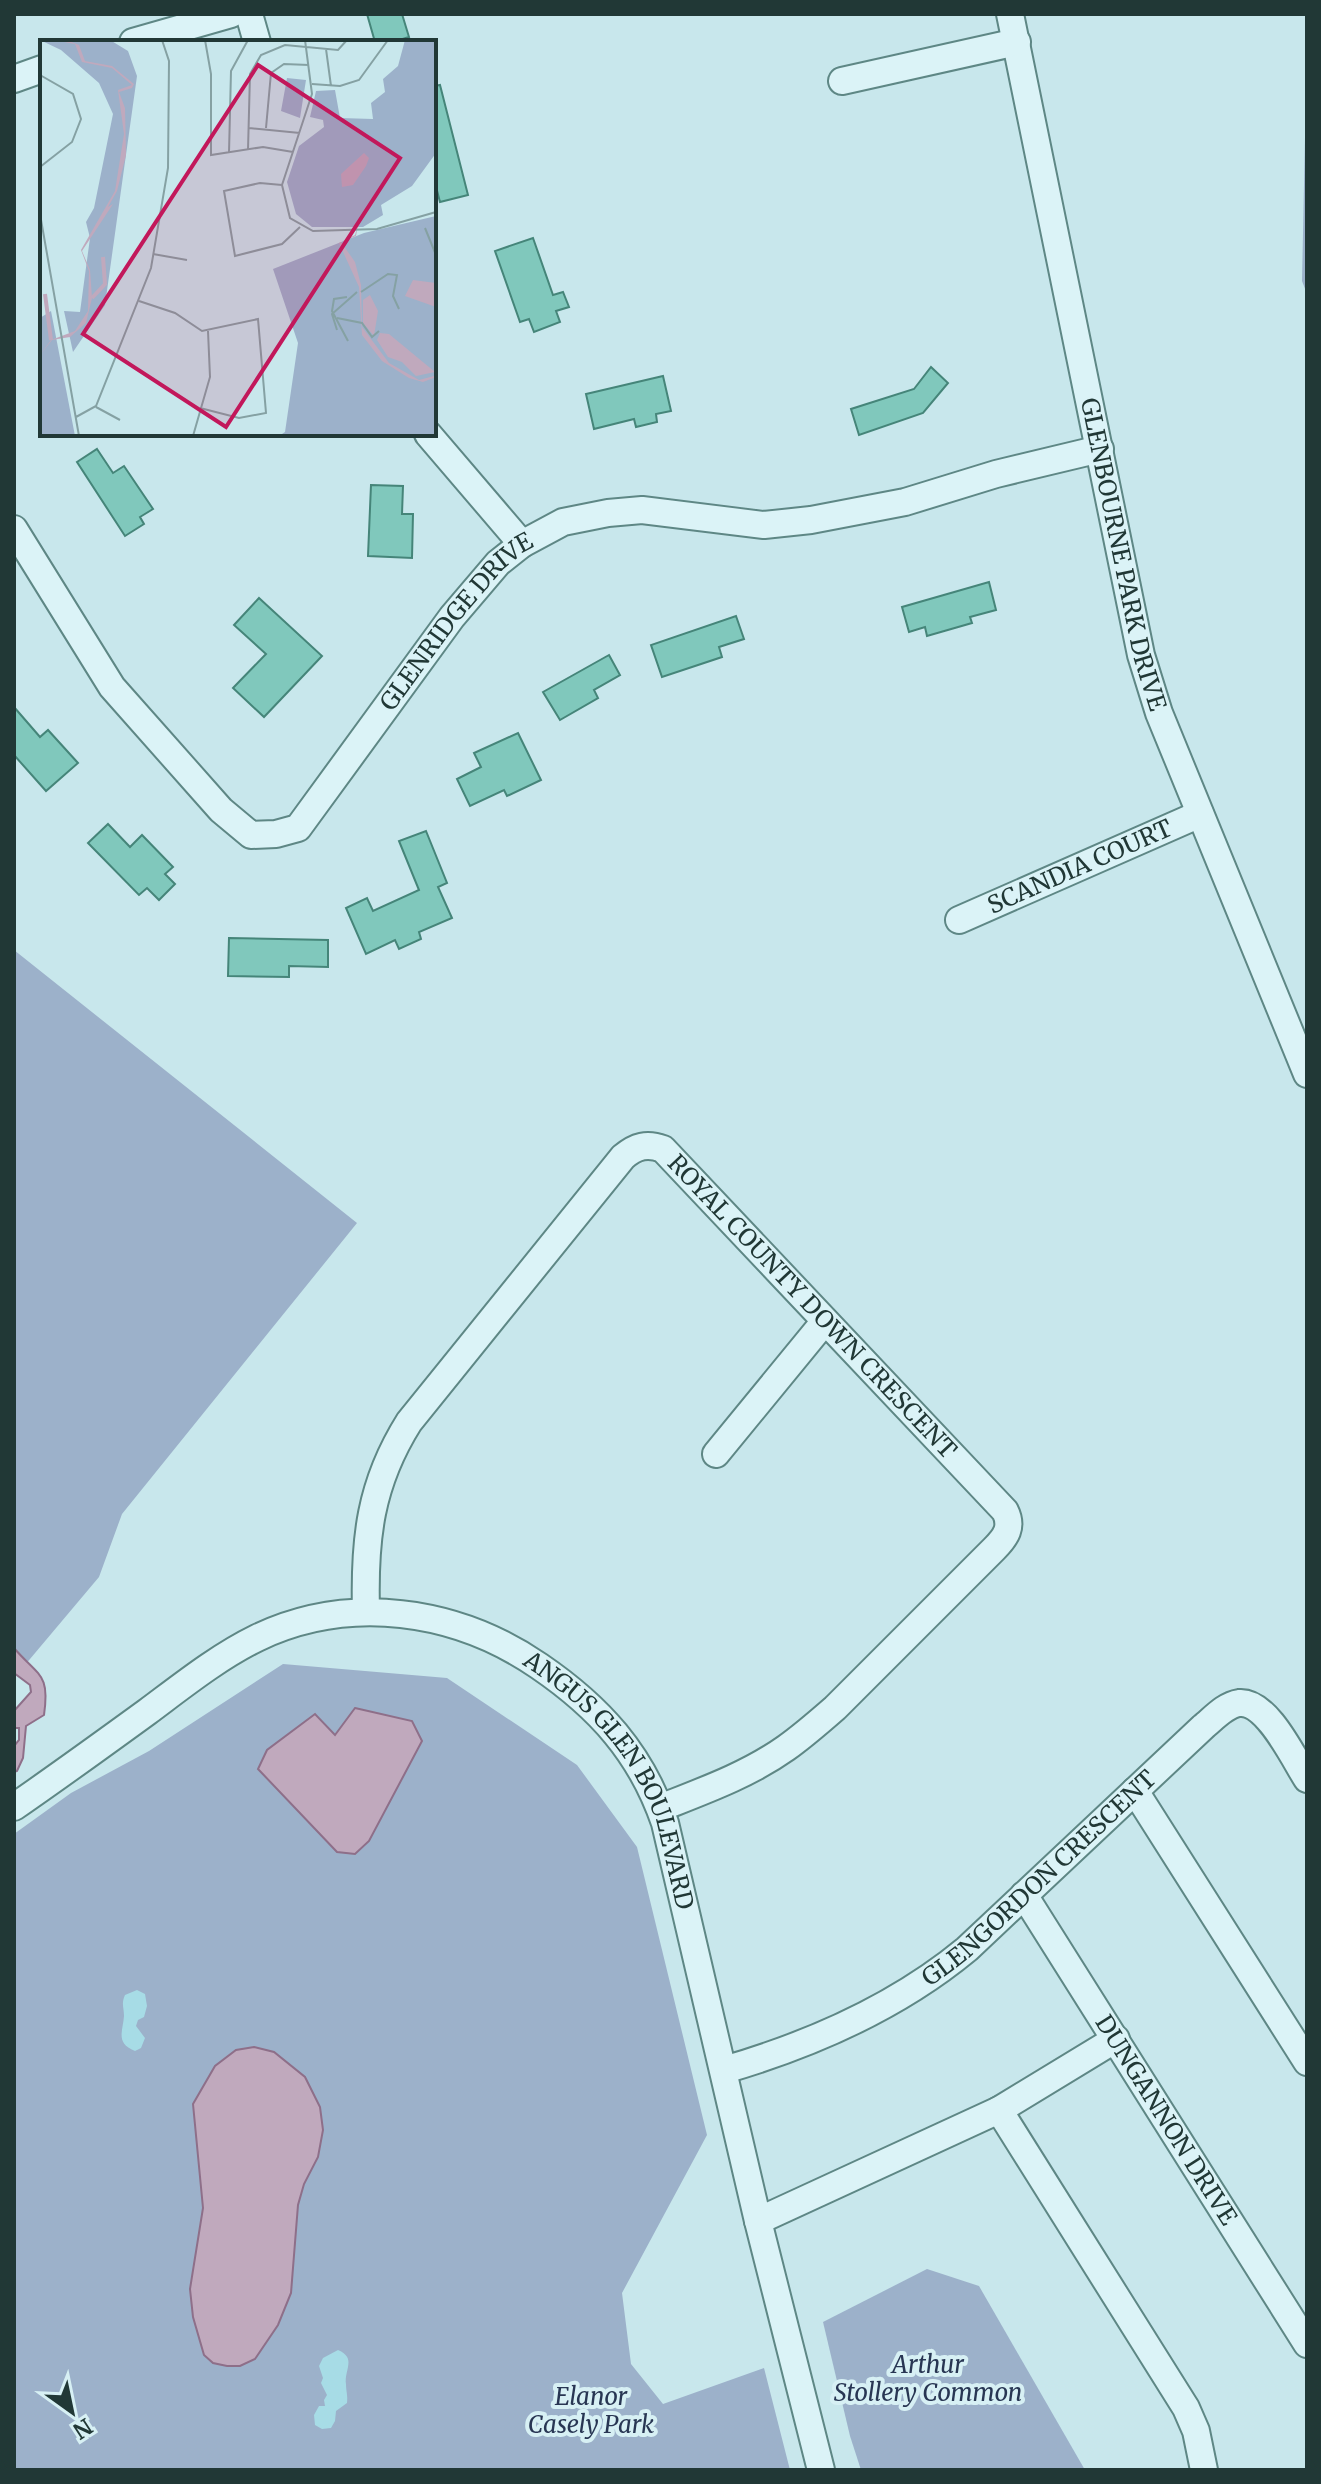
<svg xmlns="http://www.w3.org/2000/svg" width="1321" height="2484" font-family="Merriweather,serif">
	<rect width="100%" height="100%" fill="#c8e7ec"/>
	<g fill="#9cb1ca">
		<path d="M1307,41V294L1302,281Z"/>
		<path d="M14,950L357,1223L122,1514L99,1577L14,1678Z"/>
		<path d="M283,1664L447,1678L577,1765L637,1847L707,2135L622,2293L631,2364L663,2404L764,2368L790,2470H14V1834L71,1793L149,1751Z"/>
		<path d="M927,2269L979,2286L1085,2470H861L850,2436L823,2322Z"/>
	</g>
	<g fill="#a7dce6">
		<path d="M137,1990L145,1994L147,2006L144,2017L138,2020L136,2026L145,2038L141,2048L135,2051C115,2043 123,2031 124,2016C124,2007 121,2004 125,1995Z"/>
		<path d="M338,2350C357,2358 344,2370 346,2384C346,2391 348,2396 347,2403L336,2411L335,2421L331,2428L322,2429L315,2425L314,2415L319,2406H325L324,2400L327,2395L321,2383L323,2378L319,2366L323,2358Z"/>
	</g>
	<g fill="#c0a9bd" stroke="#8e6f89" stroke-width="2">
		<path d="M14,1648C39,1677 50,1673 44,1715L26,1726L23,1758L17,1771L14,1772V1746L19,1740V1728H14V1711L31,1692L30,1685L14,1673Z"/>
		<path d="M355,1708L412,1721L422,1741L369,1841L355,1854L337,1852L258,1769L267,1750L315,1714L335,1735Z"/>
		<path d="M254,2047L274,2052L305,2077L320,2107L323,2130L318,2157L304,2184L298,2205L291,2293L278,2325L255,2359L240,2366H227L213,2363L204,2355L193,2317L190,2289L203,2208L193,2104L215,2066L236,2050Z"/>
	</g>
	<g fill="#80c8bc" stroke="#458579" stroke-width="2">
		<path d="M367,14H402L409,37L393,42H375Z"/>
		<path d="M440,85L468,195L440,202L434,179V86Z"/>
		<path d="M533,238L553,295L563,292L569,307L556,311L560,322L534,332L529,319L520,322L495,251Z"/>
		<path d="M931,367L948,383L923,413L859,435L851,409L914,389Z"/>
		<path d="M663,376L671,411L656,414L657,422L636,427L634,419L594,429L586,394Z"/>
		<path d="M97,449L113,473L124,466L153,509L140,517L144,524L125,536L77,462Z"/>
		<path d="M371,485L403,486L402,514H413L412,558L368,556Z"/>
		<path d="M989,582L996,610L970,617L972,623L927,636L925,627L909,632L902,607Z"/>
		<path d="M259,598L322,656L264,717L233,688L266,654L234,625Z"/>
		<path d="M736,616L744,639L719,647L722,657L662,677L651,645Z"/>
		<path d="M609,655L620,675L594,690L598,698L560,720L543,692Z"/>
		<path d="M14,707L40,737L48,730L78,763L46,791L14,755Z"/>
		<path d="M518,733L541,780L507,796L504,790L470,806L457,779L481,767L474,753Z"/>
		<path d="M108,824L130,847L142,835L173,867L165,874L175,884L159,900L147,888L139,895L88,843Z"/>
		<path d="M426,831L447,883L438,887L452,918L419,932L421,939L399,949L395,940L366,954L346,908L367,898L373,911L419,890L399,841Z"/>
		<path d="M229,938L328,940V967L289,966V977L228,976Z"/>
	</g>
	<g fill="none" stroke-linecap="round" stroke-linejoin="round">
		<defs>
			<g id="minor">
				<path d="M249,14L257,42"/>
				<path id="s1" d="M1010,14L1141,655L1159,713L1307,1074"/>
				<path d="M133,42L231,14"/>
				<path d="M14,79L42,69"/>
				<path d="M842,81L1017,42"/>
				<path d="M428,434L522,544"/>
				<path id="s2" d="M14,529L112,687L221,810L251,835L276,834L298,828L452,617L498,563L522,544L563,522L608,513L642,510L764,525L811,520L905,502L996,474L1100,449"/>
				<path id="s3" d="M959,920L1200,814"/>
				<path d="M716,1454L825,1321"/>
				<path id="s4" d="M366,1611C364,1539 370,1484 409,1422L623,1157C636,1146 647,1143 663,1149L1005,1511C1013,1527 1006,1537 994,1549L835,1708C819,1722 803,1736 786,1748C748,1775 703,1791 660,1808"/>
				<path d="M1135,1791L1307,2062"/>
				<path id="s5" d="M14,1807C59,1776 103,1744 147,1712C182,1686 218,1657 257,1638C349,1594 456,1609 539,1666C599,1707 641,1753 665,1823L758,2221L821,2470"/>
				<path id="s6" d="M1024,1895L1307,2344"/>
				<path id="s7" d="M724,2070C810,2045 897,2007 967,1949L1203,1727C1213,1719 1225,1705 1239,1703C1267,1700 1294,1759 1307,1779"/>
				<path d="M999,2110L1186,2408L1196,2431L1204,2470"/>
				<path d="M758,2221L999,2110L1116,2039"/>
			</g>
		</defs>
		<use href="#minor" stroke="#5e8785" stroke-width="30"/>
		<use href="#minor" stroke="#dbf3f7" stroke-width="26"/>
	</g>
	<g text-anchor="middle" stroke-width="8" stroke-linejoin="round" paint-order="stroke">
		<g font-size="24" fill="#213836" stroke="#d7f0f4">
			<text dy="8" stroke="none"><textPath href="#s1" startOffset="552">GLENBOURNE PARK DRIVE</textPath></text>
			<text dy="8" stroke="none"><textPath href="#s2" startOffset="698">GLENRIDGE DRIVE</textPath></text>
			<text dy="8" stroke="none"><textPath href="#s3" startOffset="132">SCANDIA COURT</textPath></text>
			<text dy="8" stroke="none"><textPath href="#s4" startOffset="798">ROYAL COUNTY DOWN CRESCENT</textPath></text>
			<text dy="8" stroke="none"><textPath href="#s5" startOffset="732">ANGUS GLEN BOULEVARD</textPath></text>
			<text dy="8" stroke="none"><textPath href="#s7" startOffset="374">GLENGORDON CRESCENT</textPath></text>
			<text dy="8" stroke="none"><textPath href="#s6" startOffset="266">DUNGANNON DRIVE</textPath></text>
		</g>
		<g font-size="24" font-style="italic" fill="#283653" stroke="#d7f0f4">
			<text x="928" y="2373">Arthur<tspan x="928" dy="28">Stollery Common</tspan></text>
			<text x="591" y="2405">Elanor<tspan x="591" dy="28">Casely Park</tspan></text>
		</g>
	</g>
	<g transform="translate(40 40)">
		<rect width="396" height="396" fill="#c8e7ec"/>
		<path d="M0,0H70L88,11L97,36L65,265L33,312L24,271L40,272L50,198L46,182L54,168L73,74L59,43L21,10ZM365,0H396V113L372,146L341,165L343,175L323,187H272L256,174L247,142L259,106L284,87L283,80L270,77L276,51L295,50L300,78L333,79L331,63L345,52L343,39L358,26ZM247,38L266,40L260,78L241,71ZM396,176V396H239L245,392L258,303L233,229L324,193ZM11,271L35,396H0V278Z" fill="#9cb1ca"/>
		<path d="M14,0L29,1L39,5L45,21L72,26L94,44L92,48L79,52L85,68L86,115L77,151L68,167L73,164L42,211L50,230L52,258L46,283L30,297L12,300L0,315L11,300L35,291L48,271L49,231L41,210L75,151L84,94L78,50L92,45L72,28L42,22L35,4ZM324,113L329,118L326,126L313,145L302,147L301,134ZM318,185L316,196L301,202L315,222L321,245L322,287L349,323L379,340L394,336L396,337L383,342L369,338L342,321L322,295L319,247L299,203L315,195ZM373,240L396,243V267L365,256ZM330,255L338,271L334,296L323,283V260ZM340,293L349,294L395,332L376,336L362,322L348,317L337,300Z" fill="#c0a9bd"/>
		<path fill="none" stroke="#c0a9bd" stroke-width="4" d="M5,254L11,300M52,258L65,244L63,217"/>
		<path fill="none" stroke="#85a1a3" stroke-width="2" d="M165,0L171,34V115L223,107L253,112M265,0L272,54L242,145L250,178L273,191L337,189L396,172M286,9L291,46M0,35L33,54L41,79L32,102L0,127M272,44L300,46L319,40L348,0M209,88L260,93M226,88L231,33L244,24L269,25M208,110L210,34L221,15L245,5L298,10L307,0M189,113L191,31L208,0M242,145L220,143L184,151L195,216L242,204L260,187M0,174L39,396M385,188L396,215M113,214L147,220M321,252L348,234L357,235L353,256L359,269M307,257L294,259L292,271L308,301M99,261L135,273L162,291L218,279L226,373L199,378L160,368M297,278L322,283L332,297L339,291M297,290L292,274L317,252M56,367L80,380M36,377L56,366L111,228L128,128L129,21L122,0M153,396L170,337L168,291"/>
		<path fill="#c2185b" fill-opacity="0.15" stroke="#c2185b" stroke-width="4" d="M218,25L360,118L186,387L43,294Z"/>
		<rect width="396" height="396" fill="none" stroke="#213836" stroke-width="4"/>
	</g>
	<rect width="1321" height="2484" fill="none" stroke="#213836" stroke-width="32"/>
	<g transform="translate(72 2412) rotate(147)" stroke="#d7f0f4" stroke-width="6" paint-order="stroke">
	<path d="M0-6L14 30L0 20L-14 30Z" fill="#213836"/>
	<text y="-12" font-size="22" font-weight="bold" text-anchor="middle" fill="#213836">N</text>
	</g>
</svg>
